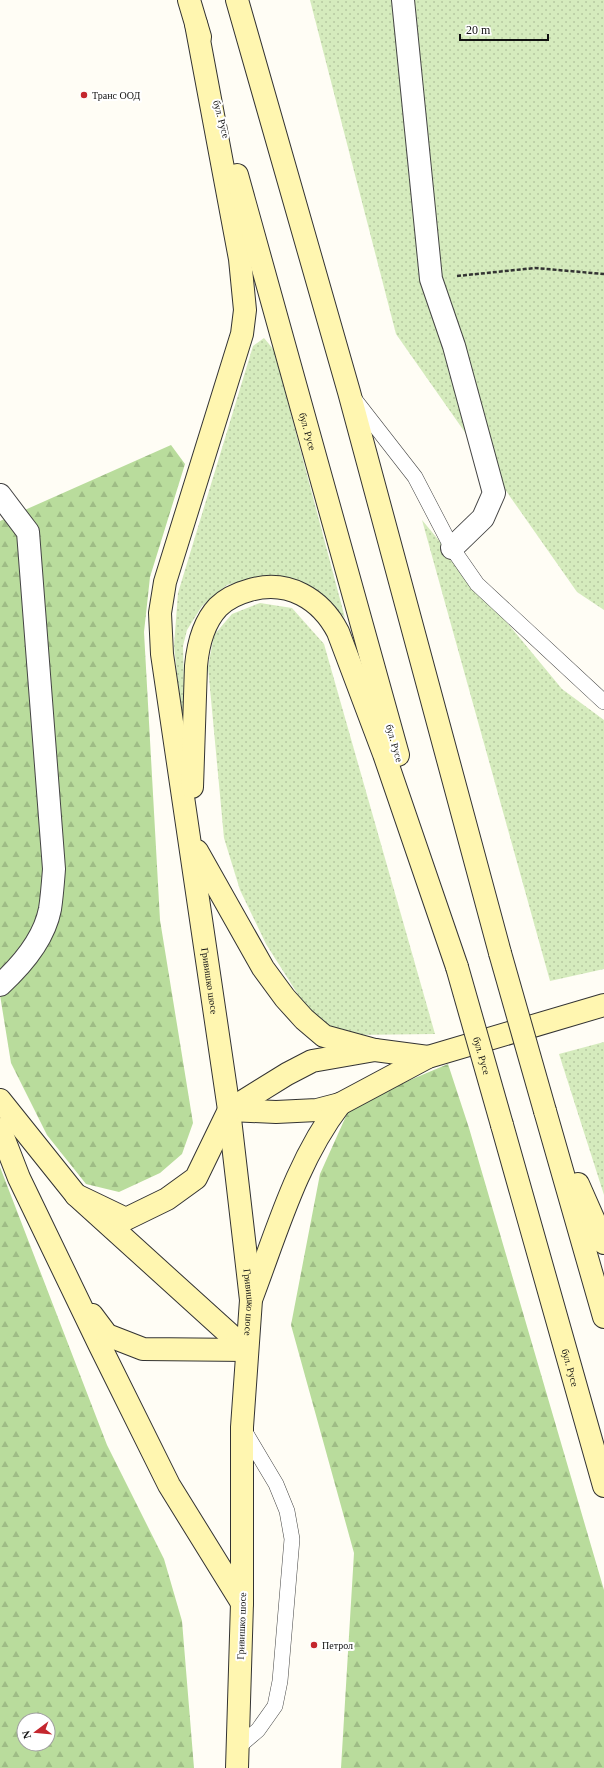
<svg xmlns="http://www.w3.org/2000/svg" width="604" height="1768" font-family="'Times New Roman',serif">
	<defs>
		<pattern id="grass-dots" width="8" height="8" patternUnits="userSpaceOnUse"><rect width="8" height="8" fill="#d5ebbd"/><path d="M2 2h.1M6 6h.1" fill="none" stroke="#b6c8a1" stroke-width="1.8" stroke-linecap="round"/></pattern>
		<pattern id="forest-firs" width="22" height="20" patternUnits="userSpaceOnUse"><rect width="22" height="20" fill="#b9dc9c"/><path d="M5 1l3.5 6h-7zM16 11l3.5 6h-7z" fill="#9ebc85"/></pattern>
	</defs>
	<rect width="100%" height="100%" fill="#fffdf5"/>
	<g fill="url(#grass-dots)">
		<path d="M310,0H604V610L577,592L396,334Z"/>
		<path d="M264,338L274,350L345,618L319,593L281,577L266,576L227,585L202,606L187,630L183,646L186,758L174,646L178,593L253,346Z"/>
		<path d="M422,520L562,689L604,720V969L550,981Z"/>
		<path d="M260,603L292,608L324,644L435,1034L351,1035L325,1025L304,1004L266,944L240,890L224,838L208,667L214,635L232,614Z"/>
		<path d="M604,1042V1195L559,1054Z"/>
	</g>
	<g fill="url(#forest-firs)" fill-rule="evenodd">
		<path d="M171,445L185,464L150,577L144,632L160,920L193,1123L182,1154L160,1173L119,1192L86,1184L47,1135L11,1063L0,995V521Z"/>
		<path d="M448,1064L469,1128L604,1590V1768H341L354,1553L291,1325L320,1174L351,1105Z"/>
		<path d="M0,1167L107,1445L164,1559L182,1621L194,1768H0ZM24,1720H48V1744H24Z"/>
	</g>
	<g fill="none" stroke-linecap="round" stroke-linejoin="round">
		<defs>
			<g id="lane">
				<path d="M355,400L415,477L452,548L477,584L604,702"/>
				<path d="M237,1748L258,1730L275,1706L280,1681L292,1539L287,1511L276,1484L242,1427"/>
			</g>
			<g id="street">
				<path d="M403,0L431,279L454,346L494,493L483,518L452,548"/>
				<path d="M0,495L28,532L54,869C53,882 52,896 50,909C44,940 22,965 0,985"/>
			</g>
			<g id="secondary">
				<path d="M189,0L200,37"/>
				<path d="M237,0L349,392L500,953"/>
				<path id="s1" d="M196,24L240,259L245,310L242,334L165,582L160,613L162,654L229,1110L251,1300L242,1427V1603L237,1768"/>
				<path id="s2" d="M237,175L398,755"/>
				<path d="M192,787L196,666C198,644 203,623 218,607C227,598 239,593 250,590C288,579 321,599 338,632L384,754L457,967"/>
				<path d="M197,851L263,968L285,998L304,1019L324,1036L375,1050"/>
				<path d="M0,1100L76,1195L247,1350"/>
				<path d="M229,1110L276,1112L317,1110L340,1104L428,1057L604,1005"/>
				<path d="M545,1111L604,1317"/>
				<path id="s3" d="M502,1125L604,1486"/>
				<path d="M0,1129L19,1178L100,1346L169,1485L242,1603"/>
				<path d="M578,1184L604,1243"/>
				<path d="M76,1195L126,1219L167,1199L196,1178L229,1110L287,1074L312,1061L375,1050L428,1057"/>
				<path d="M252,1297C277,1231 297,1160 340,1104"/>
				<path d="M92,1315L107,1335L143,1349L247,1350"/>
			</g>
		</defs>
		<use href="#lane" stroke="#444" stroke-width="16"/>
		<use href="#street" stroke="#444" stroke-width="24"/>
		<use href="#secondary" stroke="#333" stroke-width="24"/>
		<path stroke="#333" stroke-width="2.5" stroke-dasharray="4 2" stroke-linecap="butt" d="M457,276L535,268L604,274"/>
		<use href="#lane" stroke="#fff" stroke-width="15"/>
		<use href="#street" stroke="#fff" stroke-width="22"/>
		<use href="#secondary" stroke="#fff6b0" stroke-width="22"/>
		<defs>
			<g id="secondary-bridge">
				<path d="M500,953L545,1111"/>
				<path id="s4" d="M457,967L502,1125"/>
			</g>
		</defs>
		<use href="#secondary-bridge" stroke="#333" stroke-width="24" stroke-linecap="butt"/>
		<use href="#secondary-bridge" stroke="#fff6b0" stroke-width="22"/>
	</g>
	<g fill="#c4262e" stroke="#fff" stroke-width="1.5">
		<circle cx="84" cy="95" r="4"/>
		<circle cx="314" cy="1645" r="4"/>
	</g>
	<g text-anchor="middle" stroke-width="4" stroke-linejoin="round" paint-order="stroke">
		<g font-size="10" fill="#111" stroke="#fff" text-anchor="start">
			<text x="92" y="99">Транс ООД</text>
			<text x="322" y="1649">Петрол</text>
		</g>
		<g font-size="10" fill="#111" stroke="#fff">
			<text transform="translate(222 119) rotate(75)" y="4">бул. Русе</text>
			<text dy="4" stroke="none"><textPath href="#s2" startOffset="266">бул. Русе</textPath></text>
			<text transform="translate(395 743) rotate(74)" y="4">бул. Русе</text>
			<text dy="4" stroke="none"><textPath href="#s1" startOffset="977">Гривишко шосе</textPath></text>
			<text dy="4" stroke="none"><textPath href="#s4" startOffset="92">бул. Русе</textPath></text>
			<text dy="4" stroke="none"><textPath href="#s1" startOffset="1301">Гривишко шосе</textPath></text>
			<text dy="4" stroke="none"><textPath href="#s3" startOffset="252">бул. Русе</textPath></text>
			<text transform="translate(241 1626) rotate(-88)" y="4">Гривишко шосе</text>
		</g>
	</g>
	<g transform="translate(36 1732) rotate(254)"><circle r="19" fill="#ffffff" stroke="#a0a0a0"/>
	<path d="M0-3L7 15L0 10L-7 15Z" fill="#c4262e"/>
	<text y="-6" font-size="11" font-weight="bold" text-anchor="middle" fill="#111111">N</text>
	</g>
	<path d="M460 34v6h88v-6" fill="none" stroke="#111111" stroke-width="2"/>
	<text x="466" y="34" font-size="12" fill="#111111" stroke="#ffffff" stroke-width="3" paint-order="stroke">20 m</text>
</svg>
